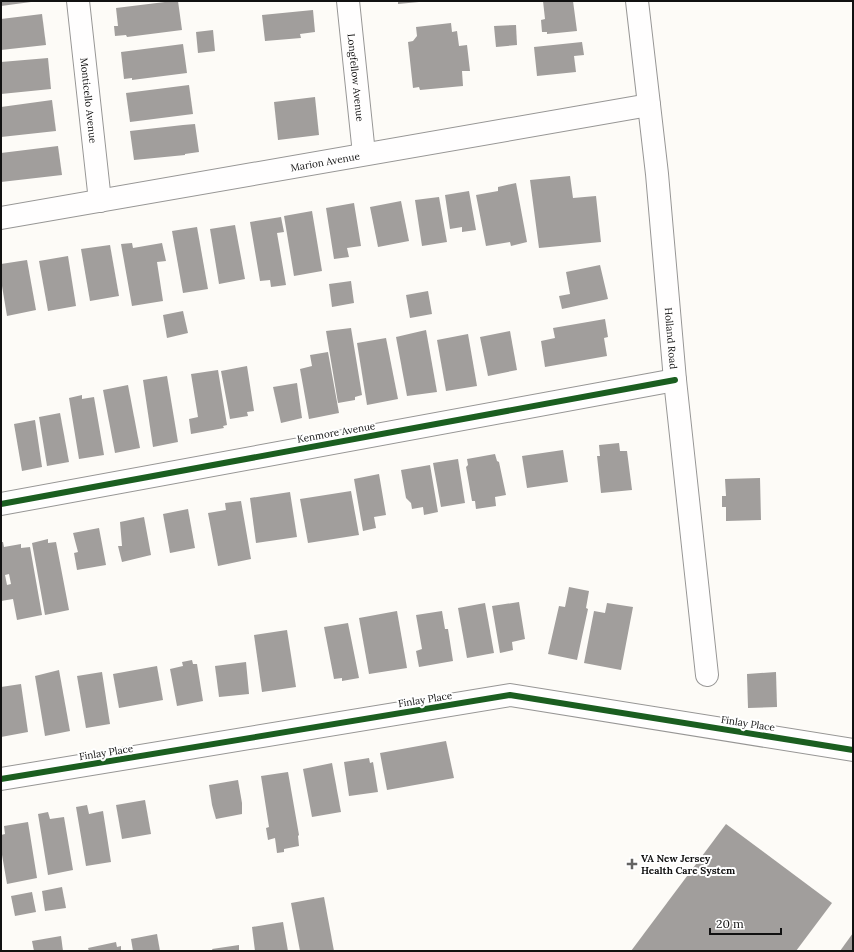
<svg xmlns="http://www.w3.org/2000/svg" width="854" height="952" font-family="Lora,serif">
	<rect width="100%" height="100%" fill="#fdfbf7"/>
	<g fill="#a19e9c" fill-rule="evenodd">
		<path d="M1,1H31V2L1,6Z"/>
		<path d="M173,1H178L182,30L127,37L126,35L115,36L114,26H118L116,8Z"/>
		<path d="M398,1H419V2L398,4Z"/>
		<path d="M543,1H573L577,31L547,34V32H542L541,20L545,19Z"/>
		<path d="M313,10L315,32L300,34L301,38L265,41L262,15Z"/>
		<path d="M42,14L46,45L1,50V19Z"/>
		<path d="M451,23L452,32L457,31L459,46L467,45L470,71H462L463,86L420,90L419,87L413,88L408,42L413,41L417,36L416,27Z"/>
		<path d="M516,25L517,45L496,47L494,26Z"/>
		<path d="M213,30L215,51L198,53L196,32Z"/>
		<path d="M582,42L584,55L574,56L576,72L537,76L534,47Z"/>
		<path d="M183,44L187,73L132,80V78L124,79L121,52Z"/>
		<path d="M48,58L51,89L1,94V62Z"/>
		<path d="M189,85L193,114L130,122L126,93Z"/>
		<path d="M315,97L319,135L278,140L274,102Z"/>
		<path d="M52,100L56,131L1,137V107Z"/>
		<path d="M195,124L199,152L185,154V155L134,160L130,131L183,125Z"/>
		<path d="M58,146L62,175L1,182V153Z"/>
		<path d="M570,176L573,198L596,196L601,242L539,248L530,180Z"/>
		<path d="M516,183L527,242L511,246L510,242L486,246L476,195L498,191V187Z"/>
		<path d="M469,191L476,230L462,232V227L450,229L445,195Z"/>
		<path d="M439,197L447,242L422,246L415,200Z"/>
		<path d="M401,201L409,241L378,247L370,207Z"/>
		<path d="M354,203L361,246L347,248L349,257L334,259L326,208Z"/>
		<path d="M312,211L322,271L294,276L284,216Z"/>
		<path d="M281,217L284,232L277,233L286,285L271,287L270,280L260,281L250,222Z"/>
		<path d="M235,225L245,279L219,284L210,229Z"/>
		<path d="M197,227L208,289L183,293L172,231Z"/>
		<path d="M132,243L133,248L162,243L166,261L157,262L163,301L132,306L121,244Z"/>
		<path d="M110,245L119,296L90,301L81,249Z"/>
		<path d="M68,256L76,306L48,311L39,261Z"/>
		<path d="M27,260L36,310L7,316L1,280V264Z"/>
		<path d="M600,265L608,299L562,309L559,296L570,294L566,272Z"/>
		<path d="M351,281L354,303L332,307L329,284Z"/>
		<path d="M428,291L432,314L410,318L406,295Z"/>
		<path d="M183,311L188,333L167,338L163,315Z"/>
		<path d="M605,319L608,337L604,338L607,356L545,367L541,341L555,338L553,328Z"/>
		<path d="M351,328L362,395L355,397V400L338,403L326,331Z"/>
		<path d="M426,330L437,392L407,396L396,337Z"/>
		<path d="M510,331L517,370L488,376L480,337Z"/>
		<path d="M468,334L477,386L446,391L437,340Z"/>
		<path d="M386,338L398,399L367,405L357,343Z"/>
		<path d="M328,352L339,413L309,419L300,369L312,366L310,355Z"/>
		<path d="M247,366L254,411L247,412L248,416L230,419L221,371Z"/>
		<path d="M218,370L227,425L223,426L224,428L191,434L189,419L198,417L191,374Z"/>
		<path d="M167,376L178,442L153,447L143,380Z"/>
		<path d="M297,383L302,418L281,423L273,387Z"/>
		<path d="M128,385L140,448L115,453L103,390Z"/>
		<path d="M82,395V399L94,397L104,455L79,459L69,398Z"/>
		<path d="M60,413L69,462L47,466L39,417Z"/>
		<path d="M35,420L42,467L22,471L14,424Z"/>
		<path d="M619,443L620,451H627L632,490L601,493L597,456H600L599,445Z"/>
		<path d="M563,450L568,482L527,488L522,456Z"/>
		<path d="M495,454L497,461L499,462L506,495L495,497L496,506L476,509L475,501H472L466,467L468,465L467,459Z"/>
		<path d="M458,459L465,503L441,507L433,463Z"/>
		<path d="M430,465L438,512L424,515L423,507L412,509L411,503L406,498L401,470Z"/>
		<path d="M379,474L386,515L374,517L376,528L363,531L354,479Z"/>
		<path d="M760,478L761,520L726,521V507H722V496H726L725,479Z"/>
		<path d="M351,491L359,535L308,543L300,499Z"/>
		<path d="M290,492L297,537L256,543L250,498Z"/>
		<path d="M241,501L251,559L218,566L208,513L226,510L225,503Z"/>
		<path d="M188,509L195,548L170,553L163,514Z"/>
		<path d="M144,517L151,555L122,562L118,546H122L120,522Z"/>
		<path d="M99,528L106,565L77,570L74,553L78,552L73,533Z"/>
		<path d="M48,539V543L56,542L69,610L45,615L32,543Z"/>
		<path d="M1,542H3L4,547L21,544V548L30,547L42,615L17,620L13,599L1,601ZM9,574L11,584L7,585L5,575Z"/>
		<path d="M569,587L589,591L586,608L588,609L577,660L548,654L559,606L565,607Z"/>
		<path d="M519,602L525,639L512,642L513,650L500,653L492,606Z"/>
		<path d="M485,603L494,653L467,658L458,608Z"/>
		<path d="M607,603L633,607L621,670L584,663L594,611L605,613Z"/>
		<path d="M397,611L407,668L369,674L359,618Z"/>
		<path d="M442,611L445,629H448L453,661L419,667L416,651L422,649L416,615Z"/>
		<path d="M348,623L359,678L342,681V678L334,679L324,627Z"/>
		<path d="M287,630L296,687L262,692L254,635Z"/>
		<path d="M192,660L193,664H197L203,701L177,706L170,669L183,666L182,662Z"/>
		<path d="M246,662L249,694L219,697L215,666Z"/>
		<path d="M157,666L163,700L119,708L113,674Z"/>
		<path d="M59,670L70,731L45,736L35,676Z"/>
		<path d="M102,672L110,724L86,728L77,676Z"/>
		<path d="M776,672L777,707L748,708L747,674Z"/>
		<path d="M21,684L28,732L1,737V687Z"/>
		<path d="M446,741L454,778L387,790L380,753Z"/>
		<path d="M369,758L370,763L373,762L378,792L349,796L344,762Z"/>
		<path d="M332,763L341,812L312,817L303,769Z"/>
		<path d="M288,772L299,835L298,836L299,846L284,849V852L277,853L275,838L268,840L266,828L269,827L261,776Z"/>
		<path d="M238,780L242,803V814L216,819L212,805L209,785Z"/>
		<path d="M145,800L151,834L122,839L116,805Z"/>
		<path d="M87,805L89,814L103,811L111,862L86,866L76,807Z"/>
		<path d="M48,812L50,819L64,817L73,870L48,875L38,814Z"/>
		<path d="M28,822L37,878L7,884L1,849V841H2L1,835L5,834L4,826Z"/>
		<path d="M726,824L832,903L796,951H631Z"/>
		<path d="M62,887L66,908L45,911L42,891Z"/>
		<path d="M32,892L36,912L15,916L11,896Z"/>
		<path d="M324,897L334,951H300L291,903Z"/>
		<path d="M283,922L288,951H255L252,927Z"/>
		<path d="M853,933V951H840Z"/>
		<path d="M157,934L160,951H133L131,939Z"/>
		<path d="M61,936L63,951H34L32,941Z"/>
		<path d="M116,942L117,947L121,946V951H89L88,948Z"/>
		<path d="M239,945V951H213L212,949Z"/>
	</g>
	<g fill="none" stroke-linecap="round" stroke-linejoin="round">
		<defs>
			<g id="minor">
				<path id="s1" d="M78,1L100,201"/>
				<path id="s2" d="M348,1L364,154"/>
				<path id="s3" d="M637,1L657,174L675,380L707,675"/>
				<path id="s4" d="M1,218L649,105"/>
				<path d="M1,504L675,380"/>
				<path d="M1,779L510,695L853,750"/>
			</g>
		</defs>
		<use href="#minor" stroke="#979695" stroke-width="24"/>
		<use href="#minor" stroke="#fffefe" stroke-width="22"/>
		<defs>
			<g id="cycleway">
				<path d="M1,504L675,380"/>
				<path d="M1,779L510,695L853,750"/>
			</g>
		</defs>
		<use href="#cycleway" stroke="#fff" stroke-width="8"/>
		<use href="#cycleway" stroke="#1b5e20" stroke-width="6"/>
	</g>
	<path fill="#646362" stroke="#fff" stroke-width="1.5" d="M630 858h4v4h4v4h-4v4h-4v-4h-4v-4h4z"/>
	<g text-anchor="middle" stroke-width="4" stroke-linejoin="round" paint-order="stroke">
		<g font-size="10" fill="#111" stroke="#fff">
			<text dy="4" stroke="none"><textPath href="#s2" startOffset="77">Longfellow Avenue</textPath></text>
			<text dy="4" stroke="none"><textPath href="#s1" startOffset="100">Monticello Avenue</textPath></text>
			<text dy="4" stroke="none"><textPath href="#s4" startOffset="329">Marion Avenue</textPath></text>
			<text dy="4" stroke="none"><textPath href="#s3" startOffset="339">Holland Road</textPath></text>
			<text transform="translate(336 432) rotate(-10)" y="4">Kenmore Avenue</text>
			<text transform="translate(425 699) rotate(-9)" y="4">Finlay Place</text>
			<text transform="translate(748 723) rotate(9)" y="4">Finlay Place</text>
			<text transform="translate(106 752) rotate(-9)" y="4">Finlay Place</text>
		</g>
		<g font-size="10" font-weight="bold" fill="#111" stroke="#fff" text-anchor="start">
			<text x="641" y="862">VA New Jersey<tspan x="641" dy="12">Health Care System</tspan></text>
		</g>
	</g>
	<rect width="854" height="952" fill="none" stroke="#111111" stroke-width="4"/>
	<path d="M710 928v6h71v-6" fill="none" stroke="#111111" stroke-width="2"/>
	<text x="716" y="928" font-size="12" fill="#111111" stroke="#ffffff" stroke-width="3" paint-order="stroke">20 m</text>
</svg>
